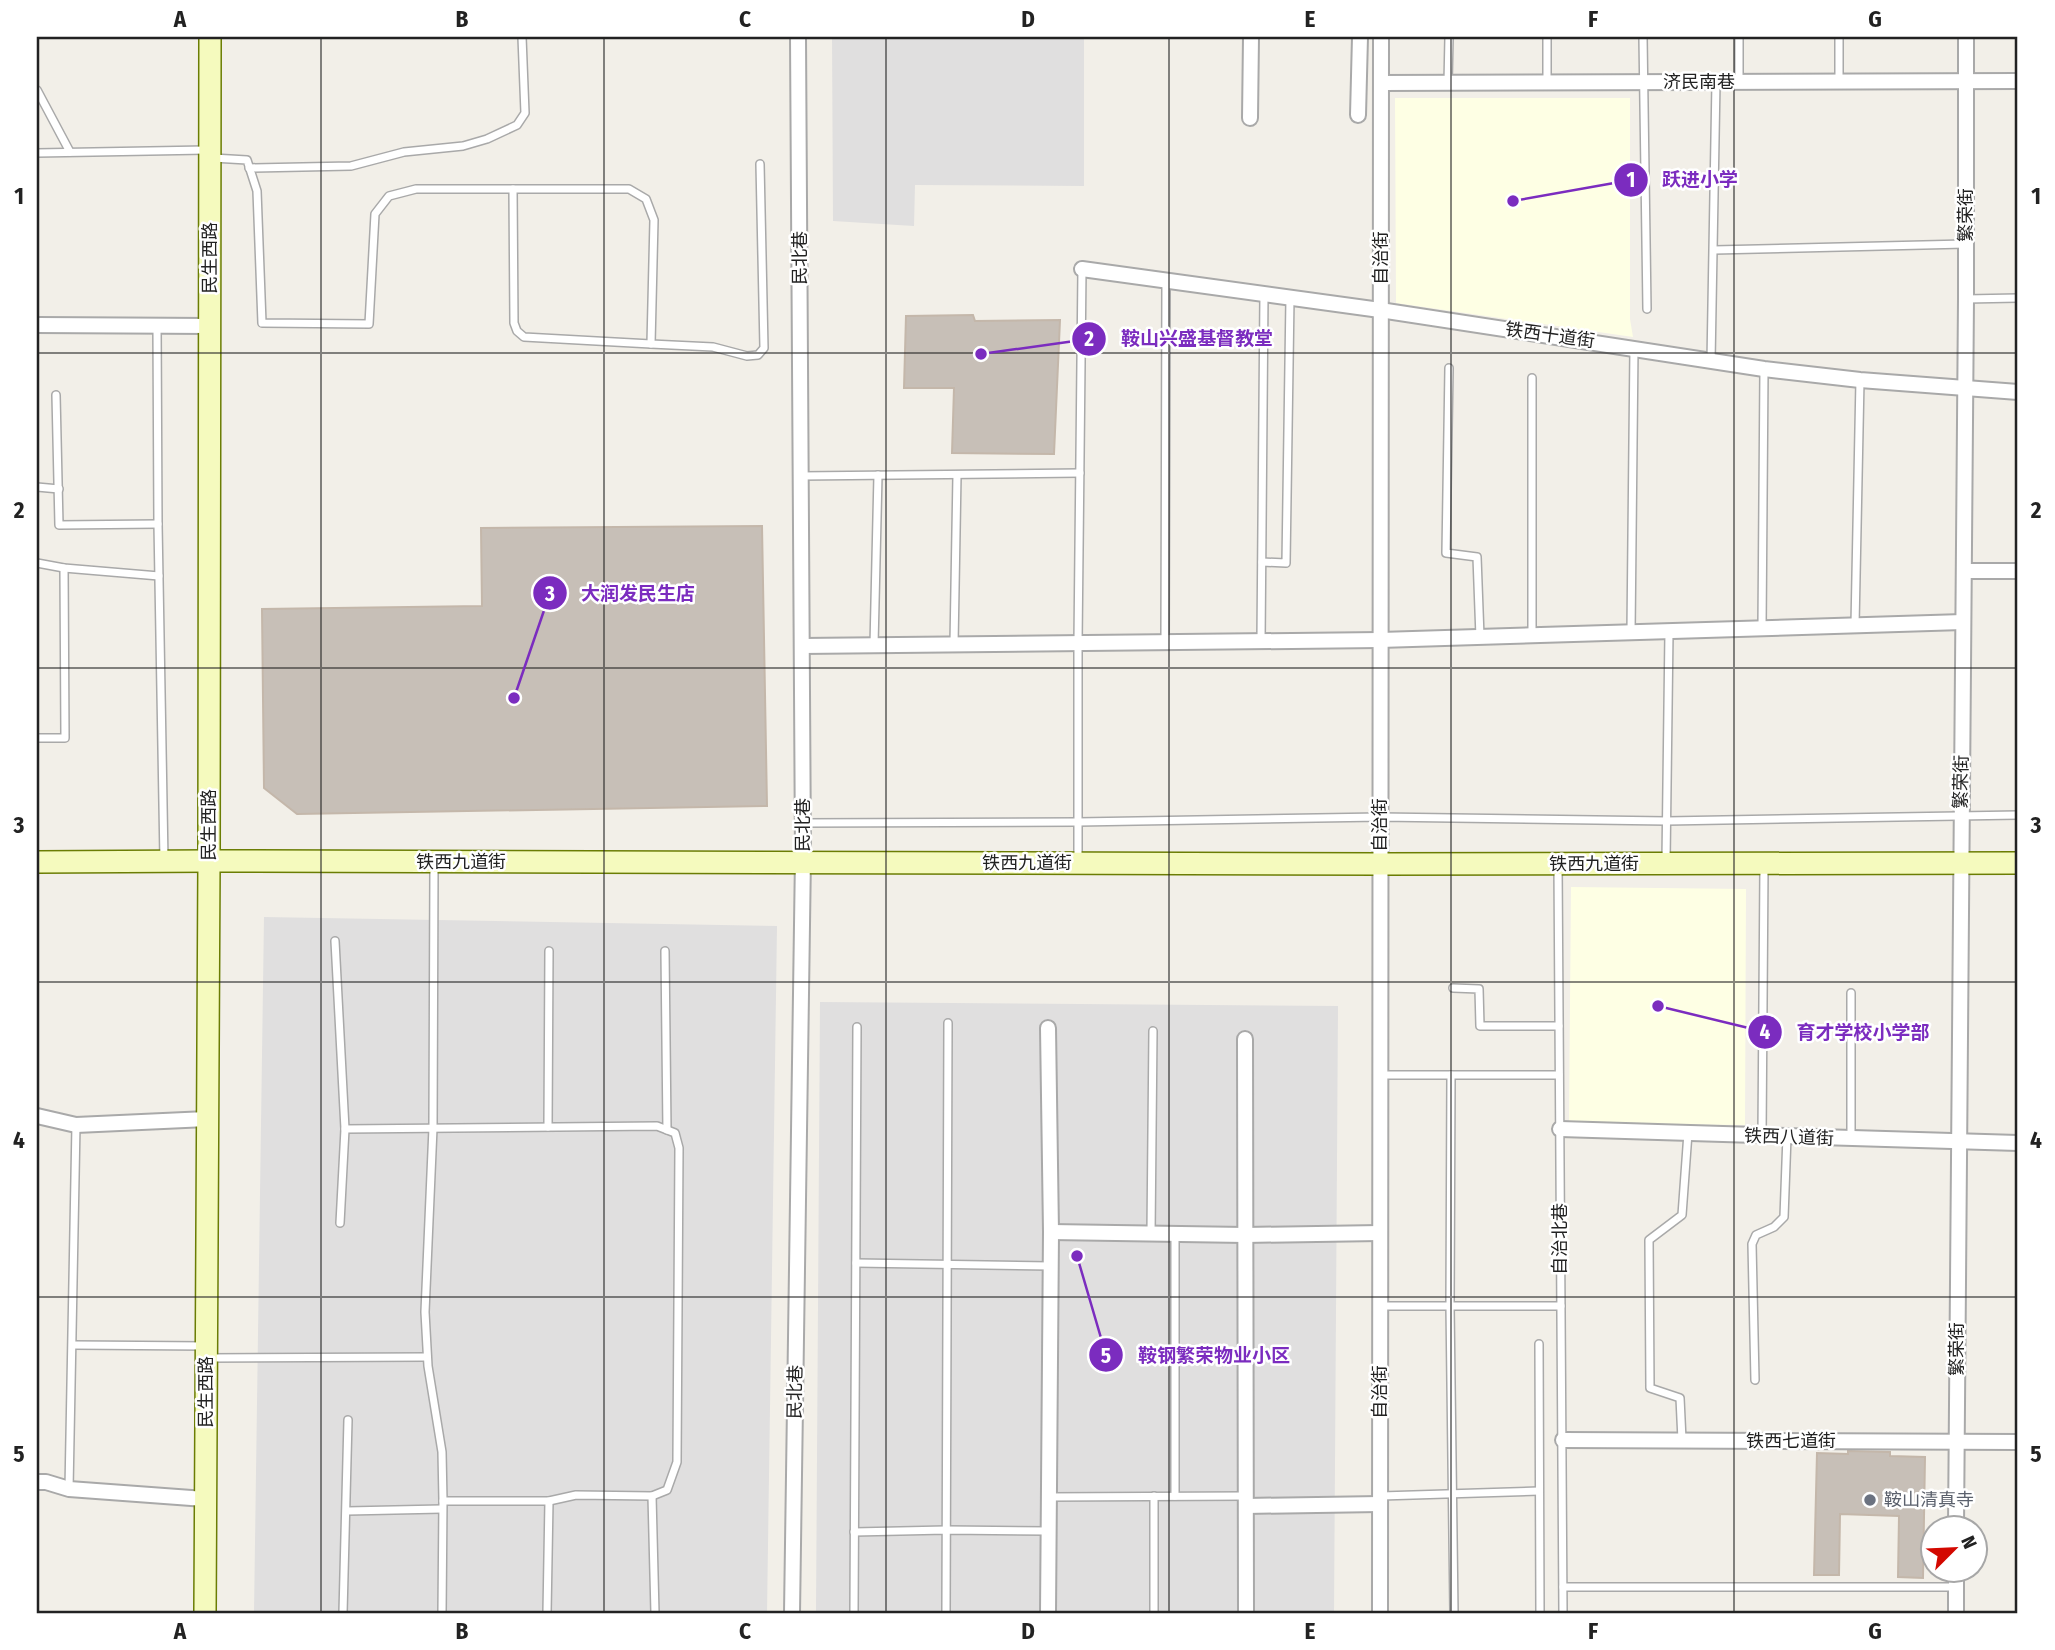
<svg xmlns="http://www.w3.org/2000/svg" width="2055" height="1650" font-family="'Fira Sans Condensed','Noto Sans SC',sans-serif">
	<rect width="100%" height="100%" fill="#f2efe8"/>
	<g fill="#e0dfdf">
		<path d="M832,37H1084V186L915,185L914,226L833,221Z"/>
		<path d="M264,917L777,926L767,1613H254Z"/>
		<path d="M820,1002L1338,1006L1334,1613H816Z"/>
	</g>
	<g fill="#feffe4">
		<path d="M1395,98H1630V319L1633,337L1396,303Z"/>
		<path d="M1571,887L1746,889L1745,1125L1569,1123Z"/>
	</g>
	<g fill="#c7bfb7" stroke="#c4b7aa" stroke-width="2">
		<path d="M973,315L975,321L1060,320L1054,454L952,453L954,388H904L906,316Z"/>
		<path d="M762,526L767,806L297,814L264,788L262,609L482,606L481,528Z"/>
		<path d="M1848,1451L1890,1452V1456L1925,1457L1923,1578L1898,1577L1899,1516L1840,1514L1839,1575H1814L1817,1453L1848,1454Z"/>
	</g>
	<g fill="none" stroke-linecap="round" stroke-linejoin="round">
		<defs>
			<g id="service">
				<path d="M1643,37L1647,309"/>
				<path d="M1839,37V82"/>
				<path d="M1739,82V37"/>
				<path d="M1448,83L1449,37"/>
				<path d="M1547,83V37"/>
				<path d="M37,90L70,152"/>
				<path d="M37,153L206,150"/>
				<path d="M213,158L247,160L257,191L262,323L369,324L375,214L389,196L416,189H629L646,199L654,220L651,344L713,347L747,356L758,355L764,348L760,164"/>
				<path d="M249,168L351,166L404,152L463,146L487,139L517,125L525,113L522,37"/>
				<path d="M513,189L514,323L517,331L524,337L651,344"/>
				<path d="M1714,250L1965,244"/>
				<path d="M1966,299L2018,298"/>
				<path d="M157,326L158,524L164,860"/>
				<path d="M1711,362L1716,82"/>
				<path d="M1449,368L1446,553L1477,557L1480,637"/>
				<path d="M56,395L59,525L158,524"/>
				<path d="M801,476L1080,473"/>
				<path d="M37,487L59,489"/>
				<path d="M1262,562L1286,563L1290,298"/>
				<path d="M37,563L64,568L159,576"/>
				<path d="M1855,625L1860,380"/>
				<path d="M1762,628L1764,370"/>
				<path d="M1631,632L1634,348"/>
				<path d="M1532,635V378"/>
				<path d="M1261,641L1264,294"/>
				<path d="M1165,642L1166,281"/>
				<path d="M954,644L957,475"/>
				<path d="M874,645L878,475"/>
				<path d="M37,738H65L64,568"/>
				<path d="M803,823L1078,822L1380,817L1667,821L2018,815"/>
				<path d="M1078,860V643L1082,269"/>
				<path d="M1666,861L1669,632"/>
				<path d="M1558,865L1563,1613"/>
				<path d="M434,866L433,1128L425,1312L428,1366L442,1452L443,1501L442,1613"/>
				<path d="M335,941L345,1129L340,1223"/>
				<path d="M665,951L667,1130"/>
				<path d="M1453,988L1479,989L1480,1026H1559"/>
				<path d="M1380,1075H1559"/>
				<path d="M1451,1075L1450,1306L1454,1613"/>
				<path d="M548,1127L549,951"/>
				<path d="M345,1129L657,1126L675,1133L679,1148L677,1462L667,1490L652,1496L576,1495L549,1501H443"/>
				<path d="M1762,1135L1764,867"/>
				<path d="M1851,1138V993"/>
				<path d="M1151,1233L1153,1031"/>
				<path d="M1175,1234V1496"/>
				<path d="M856,1263L1050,1266"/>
				<path d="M1380,1306H1561"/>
				<path d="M1539,1344L1540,1613"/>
				<path d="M73,1345L205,1346"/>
				<path d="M208,1358L427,1357"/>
				<path d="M1755,1380L1752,1244L1756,1235L1774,1227L1784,1217L1787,1136"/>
				<path d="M1682,1440L1680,1398L1650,1388L1649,1240L1682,1215L1688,1133"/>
				<path d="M69,1489L76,1125"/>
				<path d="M652,1496L655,1613"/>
				<path d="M1381,1496L1539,1491"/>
				<path d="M1049,1497L1246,1496"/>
				<path d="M347,1511L442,1509"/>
				<path d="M854,1532L946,1530L1048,1531"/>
				<path d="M1563,1587H1955"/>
				<path d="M343,1613L348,1420"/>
				<path d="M547,1613L549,1501"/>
				<path d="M854,1613L857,1027"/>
				<path d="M946,1613L948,1023"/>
				<path d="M1154,1613V1496"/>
			</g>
			<g id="minor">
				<path d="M1381,83L2018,81"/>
				<path d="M1358,115L1360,37"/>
				<path d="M1250,118L1251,37"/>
				<path d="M1082,269L1380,310L1764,369L1860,380L2018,392"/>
				<path d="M37,325L210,326"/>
				<path d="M1964,571H2018"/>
				<path d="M802,646L1380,640L1963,622"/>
				<path d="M1245,1039L1246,1613"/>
				<path d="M37,1116L76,1125L207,1119"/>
				<path d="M1560,1129L2018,1143"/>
				<path d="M1051,1232L1245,1235L1380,1233"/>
				<path d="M1563,1440L2018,1442"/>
				<path d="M37,1482H46L69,1489L205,1499"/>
				<path d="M1246,1506L1380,1504"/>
				<path d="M1956,1528L1966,299V37"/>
				<path d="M1956,1570V1613"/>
				<path d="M792,1613L803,856L798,37"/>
				<path d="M1048,1613L1051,1232L1048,1028"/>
				<path d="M1380,1613L1381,37"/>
			</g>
			<g id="secondary">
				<path d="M37,862L209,861L1380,864L2018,863"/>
				<path d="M205,1613L209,861L210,37"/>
			</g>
		</defs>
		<use href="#service" stroke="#a9a9a9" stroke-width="10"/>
		<use href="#minor" stroke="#a9a9a9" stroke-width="18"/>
		<use href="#secondary" stroke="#6b7d04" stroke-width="24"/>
		<use href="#service" stroke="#fff" stroke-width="7"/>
		<use href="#minor" stroke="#fff" stroke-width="14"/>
		<use href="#secondary" stroke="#f5fabe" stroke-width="21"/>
	</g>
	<path fill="none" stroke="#222" stroke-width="2" stroke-opacity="0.55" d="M321,37V1613M604,37V1613M886,37V1613M1169,37V1613M1451,37V1613M1734,37V1613M37,353H2018M37,668H2018M37,982H2018M37,1297H2018"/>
	<circle fill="#6b7280" stroke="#fff" stroke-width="2.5" cx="1870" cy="1500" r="7"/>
	<g text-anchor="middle" stroke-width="5" stroke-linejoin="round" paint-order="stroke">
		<g font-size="18" fill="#222" stroke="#fff">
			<text x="1699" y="88">济民南巷</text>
			<text transform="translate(1966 215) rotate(-90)" y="6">繁荣街</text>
			<text transform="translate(210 258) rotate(-90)" y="6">民生西路</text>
			<text transform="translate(800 258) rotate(-90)" y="6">民北巷</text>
			<text transform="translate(1381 258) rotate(-90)" y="6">自治街</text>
			<text transform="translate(1550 335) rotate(8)" y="6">铁西十道街</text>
			<text transform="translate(1961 782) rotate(-89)" y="6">繁荣街</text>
			<text transform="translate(209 825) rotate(-90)" y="6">民生西路</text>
			<text transform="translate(803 825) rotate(-90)" y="6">民北巷</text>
			<text transform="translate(1380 825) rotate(-90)" y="6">自治街</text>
			<text x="461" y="868">铁西九道街</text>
			<text x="1027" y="869">铁西九道街</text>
			<text x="1594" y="870">铁西九道街</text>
			<text transform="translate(1789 1137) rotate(2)" y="6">铁西八道街</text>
			<text transform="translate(1560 1239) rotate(-90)" y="6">自治北巷</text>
			<text transform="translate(1957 1349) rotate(-90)" y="6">繁荣街</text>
			<text transform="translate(206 1392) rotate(-90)" y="6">民生西路</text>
			<text transform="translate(795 1392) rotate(-89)" y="6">民北巷</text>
			<text transform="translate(1380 1392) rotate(-90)" y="6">自治街</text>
			<text x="1791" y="1447">铁西七道街</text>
		</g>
		<g font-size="18" fill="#5b616d" stroke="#fff" text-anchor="start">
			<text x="1884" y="1506">鞍山清真寺</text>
		</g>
	</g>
	<path fill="none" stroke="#7b2cbf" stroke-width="2.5" d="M1513 201L1631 180M981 354L1089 339M514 698L550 593M1658 1006L1765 1032M1077 1256L1106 1355"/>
	<g fill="#7b2cbf" stroke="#fff" stroke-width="2.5">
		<circle cx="1513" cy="201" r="7"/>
		<circle cx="981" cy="354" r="7"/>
		<circle cx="514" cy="698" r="7"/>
		<circle cx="1658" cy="1006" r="7"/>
		<circle cx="1077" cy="1256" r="7"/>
		<circle cx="1631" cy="180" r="18"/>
		<circle cx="1089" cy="339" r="18"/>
		<circle cx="550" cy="593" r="18"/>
		<circle cx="1765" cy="1032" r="18"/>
		<circle cx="1106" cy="1355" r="18"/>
	</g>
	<g font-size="21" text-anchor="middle" font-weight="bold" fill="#fff">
		<text x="1631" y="187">1</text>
		<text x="1089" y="346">2</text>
		<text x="550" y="601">3</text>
		<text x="1765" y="1039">4</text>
		<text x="1106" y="1363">5</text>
	</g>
	<g font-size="19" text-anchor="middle" font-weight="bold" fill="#7b2cbf" stroke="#fff" stroke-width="5" stroke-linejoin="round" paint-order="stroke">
		<text x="1700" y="186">跃进小学</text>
		<text x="1197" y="345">鞍山兴盛基督教堂</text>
		<text x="638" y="600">大润发民生店</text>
		<text x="1863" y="1039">育才学校小学部</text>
		<text x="1214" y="1362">鞍钢繁荣物业小区</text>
	</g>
	<rect width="2055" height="1650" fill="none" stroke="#ffffff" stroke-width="77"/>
	<g transform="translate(1954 1549) rotate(66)"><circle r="33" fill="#ffffff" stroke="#a7a7a7" stroke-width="2"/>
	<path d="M0-5L12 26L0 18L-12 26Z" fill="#d30800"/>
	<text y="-10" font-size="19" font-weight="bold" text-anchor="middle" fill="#222222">N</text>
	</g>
	<rect x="38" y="38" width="1978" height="1574" fill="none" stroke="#222" stroke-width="2.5"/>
	<g font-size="23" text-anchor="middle" font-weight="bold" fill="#222">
		<text x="180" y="27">A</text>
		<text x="462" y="27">B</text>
		<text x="745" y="27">C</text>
		<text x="1028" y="27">D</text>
		<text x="1310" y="27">E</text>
		<text x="1593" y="27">F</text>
		<text x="1875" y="27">G</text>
		<text x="19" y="204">1</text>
		<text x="2036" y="204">1</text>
		<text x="19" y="518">2</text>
		<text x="2036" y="518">2</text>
		<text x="19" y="833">3</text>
		<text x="2036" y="833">3</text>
		<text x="19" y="1148">4</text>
		<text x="2036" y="1148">4</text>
		<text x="19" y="1462">5</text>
		<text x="2036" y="1462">5</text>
		<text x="180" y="1639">A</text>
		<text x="462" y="1639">B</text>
		<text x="745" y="1639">C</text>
		<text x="1028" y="1639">D</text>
		<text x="1310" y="1639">E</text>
		<text x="1593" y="1639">F</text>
		<text x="1875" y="1639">G</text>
	</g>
</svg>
